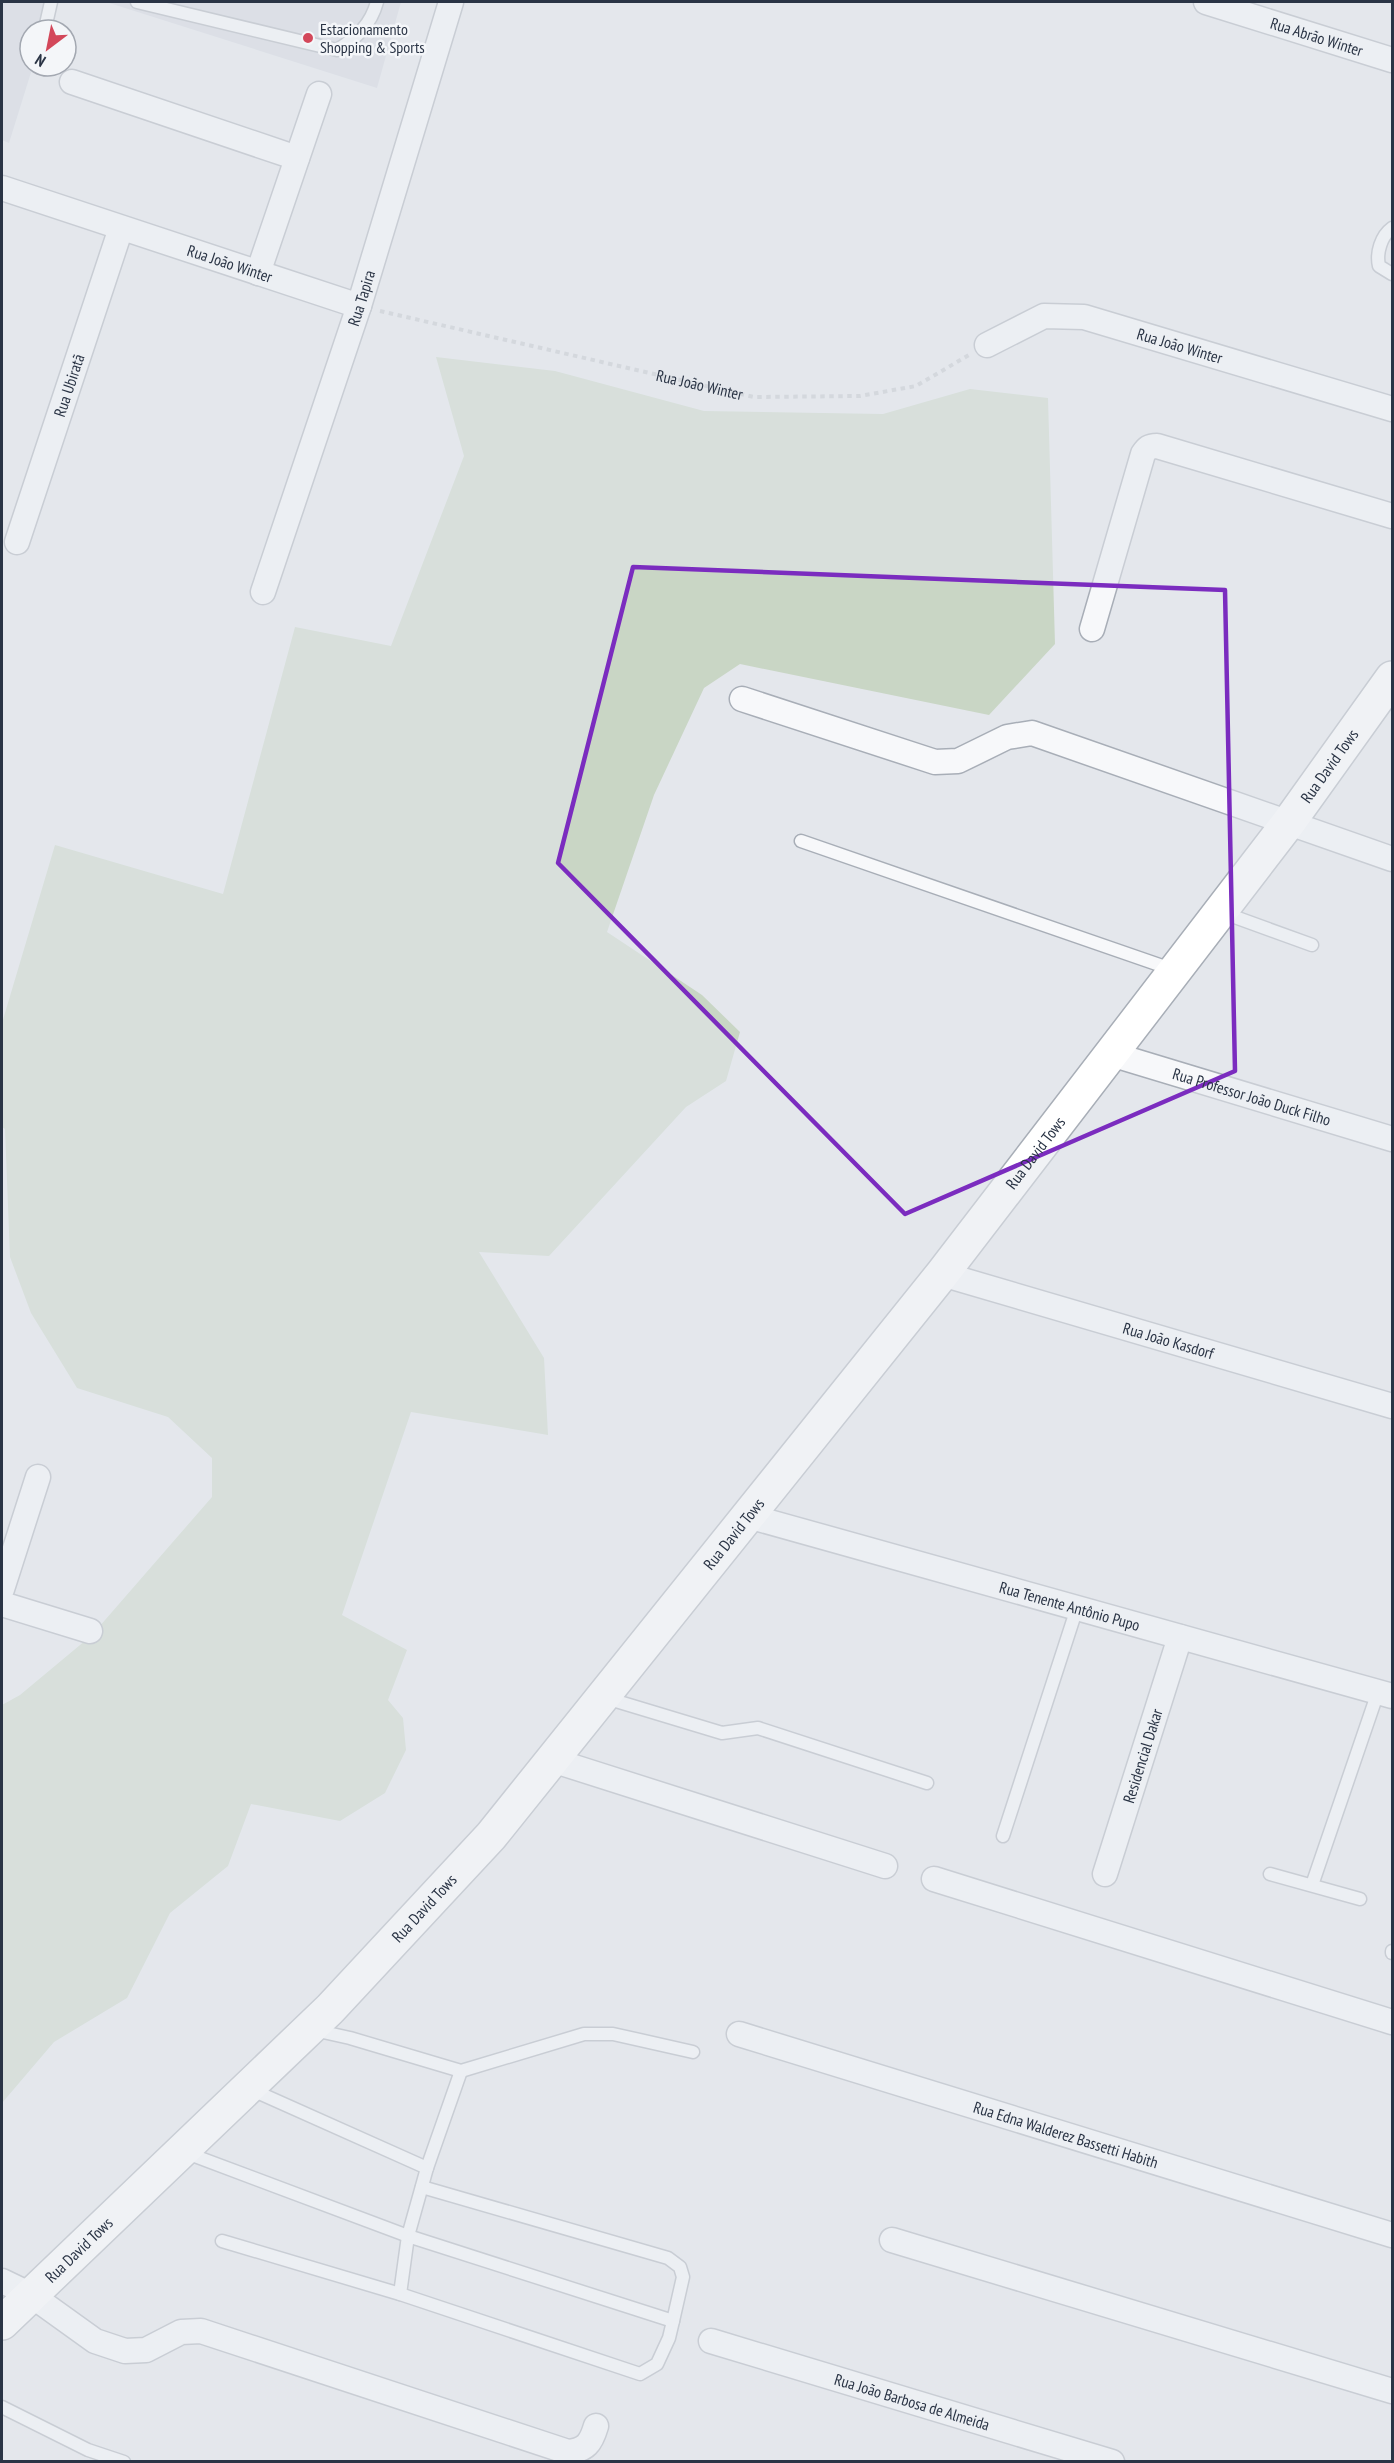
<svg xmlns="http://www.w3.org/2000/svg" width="1394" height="2463" font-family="'PT Sans Narrow',sans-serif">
	<rect width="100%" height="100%" fill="#e4e7ec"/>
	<g fill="#d2d6de">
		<path d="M2,2H54L45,30H30V66H33L9,143L2,140Z"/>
		<path d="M106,2H401L377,88Z"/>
	</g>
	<path fill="#c9d6c5" d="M436,357L555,371L704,411L883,414L970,389L1048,398L1055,644L989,715L740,664L704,688L654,795L607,932L702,995L740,1032L726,1081L686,1107L549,1256L479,1252L544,1358L548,1435L411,1412L342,1615L407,1650L388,1700L403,1718L406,1750L385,1793L340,1821L251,1804L228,1866L170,1913L127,1998L54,2042L2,2103V1705L20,1695L92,1635L212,1497V1458L168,1417L77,1388L31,1313L10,1257L5,1129L2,1127V1023L55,845L223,894L295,627L391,646L464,456Z"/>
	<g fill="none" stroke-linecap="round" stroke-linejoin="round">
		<defs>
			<g id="lane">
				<path d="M137,2L337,50C357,38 371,24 377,2"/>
				<path d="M46,24L51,2"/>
				<path d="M1392,228C1381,236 1376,253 1379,266L1392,274"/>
				<path d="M801,841L1174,970"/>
				<path d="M1221,912L1312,945"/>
				<path d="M606,1698L722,1733L758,1728L927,1783"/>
				<path d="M1003,1836L1077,1608"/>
				<path d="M1270,1874L1360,1899"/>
				<path d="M1312,1885L1378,1692"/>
				<path d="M1392,1953V1951"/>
				<path d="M314,2030L350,2038L461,2071L584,2034H613L693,2052"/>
				<path d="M250,2089L427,2168"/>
				<path d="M184,2152L408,2236L673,2321L669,2338L657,2364L640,2374L400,2294L222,2241"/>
				<path d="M422,2187L668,2258L680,2267L683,2277L673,2321"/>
				<path d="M400,2294L408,2236L427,2168L461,2071"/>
				<path d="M2,2407L88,2450L124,2462"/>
			</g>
			<g id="street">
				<path id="s2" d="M1206,2L1392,60"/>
				<path d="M72,82L297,158"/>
				<path id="s3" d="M2,188L359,306"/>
				<path d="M258,273L319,94"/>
				<path id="s4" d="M987,345L1044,316L1084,317L1392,409"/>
				<path id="s5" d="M17,542L121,228"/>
				<path id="s6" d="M263,592L359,306L451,2"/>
				<path d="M1092,629L1143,454C1147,448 1149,446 1157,446L1392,516"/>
				<path d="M742,699L935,762L958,761L1007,737L1032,733L1392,859"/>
				<path id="s7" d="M1111,1054L1392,1139"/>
				<path id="s8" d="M942,1274L1392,1406"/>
				<path id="s9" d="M748,1516L1392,1696"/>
				<path d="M2,1589L38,1477"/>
				<path d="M2,1604L90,1631"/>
				<path d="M552,1760L885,1866"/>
				<path id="s10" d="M1105,1874L1180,1637"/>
				<path d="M934,1879L1392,2022"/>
				<path id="s11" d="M739,2034L1392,2235"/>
				<path d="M892,2240L1392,2391"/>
				<path d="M2,2281L31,2295L95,2341L125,2351L146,2350L181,2332L201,2331L568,2452C586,2450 591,2443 596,2426"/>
				<path id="s12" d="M711,2341L1112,2462"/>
			</g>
			<g id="secondary">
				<path id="s13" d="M2,2323L330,2009L491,1836L942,1274L1289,822L1392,678"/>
			</g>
		</defs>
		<use href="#lane" stroke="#a8aeb7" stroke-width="15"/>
		<use href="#street" stroke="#a8aeb7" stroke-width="27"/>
		<use href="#secondary" stroke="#a8aeb7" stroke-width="36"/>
		<path stroke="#c2c5cb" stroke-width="4" stroke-dasharray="4.5 4.5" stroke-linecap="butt" id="s1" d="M380,311L754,397L860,396L916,386L969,355"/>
		<use href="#lane" stroke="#f7f8fa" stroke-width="12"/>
		<use href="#street" stroke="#f7f8fa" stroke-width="24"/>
		<use href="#secondary" stroke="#fff" stroke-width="33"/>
	</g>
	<path d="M0 0H1394V2463H0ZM633,567L1225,590L1235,1071L905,1214L558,863Z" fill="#e4e7ec" fill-opacity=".55" fill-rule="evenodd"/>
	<path fill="none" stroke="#7b2cbf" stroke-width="4.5" stroke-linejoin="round" d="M633,567L1225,590L1235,1071L905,1214L558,863Z"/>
	<circle fill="#d3475a" stroke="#f4f6f9" stroke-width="2" cx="308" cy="38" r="6"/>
	<g text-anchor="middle" stroke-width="5" stroke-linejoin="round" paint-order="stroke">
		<g font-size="16" fill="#2a3445" stroke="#f4f6f9" text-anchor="start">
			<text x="320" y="35">Estacionamento<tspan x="320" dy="18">Shopping &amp; Sports</tspan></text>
		</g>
		<g font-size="16" fill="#2a3445" stroke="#f4f6f9">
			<text dy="6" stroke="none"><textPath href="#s2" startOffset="116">Rua Abrão Winter</textPath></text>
			<text dy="6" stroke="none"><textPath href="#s3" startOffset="240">Rua João Winter</textPath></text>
			<text dy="6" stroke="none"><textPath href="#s6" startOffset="310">Rua Tapira</textPath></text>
			<text dy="6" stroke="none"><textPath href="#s4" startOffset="204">Rua João Winter</textPath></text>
			<text dy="6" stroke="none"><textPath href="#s1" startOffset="328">Rua João Winter</textPath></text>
			<text dy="6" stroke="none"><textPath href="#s5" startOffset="165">Rua Ubiratã</textPath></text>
			<text dy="6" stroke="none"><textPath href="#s13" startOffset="2050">Rua David Tows</textPath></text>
			<text dy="6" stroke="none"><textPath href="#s7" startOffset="147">Rua Professor João Duck Filho</textPath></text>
			<text dy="6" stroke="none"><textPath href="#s13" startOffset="1564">Rua David Tows</textPath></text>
			<text dy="6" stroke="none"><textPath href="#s8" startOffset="236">Rua João Kasdorf</textPath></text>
			<text dy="6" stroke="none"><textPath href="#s13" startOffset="1078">Rua David Tows</textPath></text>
			<text dy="6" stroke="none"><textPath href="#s9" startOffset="334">Rua Tenente Antônio Pupo</textPath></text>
			<text dy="6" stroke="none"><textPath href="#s10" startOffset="124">Residencial Dakar</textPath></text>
			<text dy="6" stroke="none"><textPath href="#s13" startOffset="592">Rua David Tows</textPath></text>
			<text dy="6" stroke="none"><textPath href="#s11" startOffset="342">Rua Edna Walderez Bassetti Habith</textPath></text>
			<text dy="6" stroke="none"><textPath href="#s13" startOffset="106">Rua David Tows</textPath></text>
			<text dy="6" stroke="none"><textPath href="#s12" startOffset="210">Rua João Barbosa de Almeida</textPath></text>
		</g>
	</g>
	<rect width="1394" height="2463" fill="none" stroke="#2a3445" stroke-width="6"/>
	<g transform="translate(48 48) rotate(212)"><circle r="28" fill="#f4f6f9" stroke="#a3a8b1" stroke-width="1.5"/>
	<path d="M0-4.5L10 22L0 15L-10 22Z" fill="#d3475a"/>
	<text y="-9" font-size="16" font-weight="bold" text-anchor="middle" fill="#2a3445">N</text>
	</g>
</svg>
